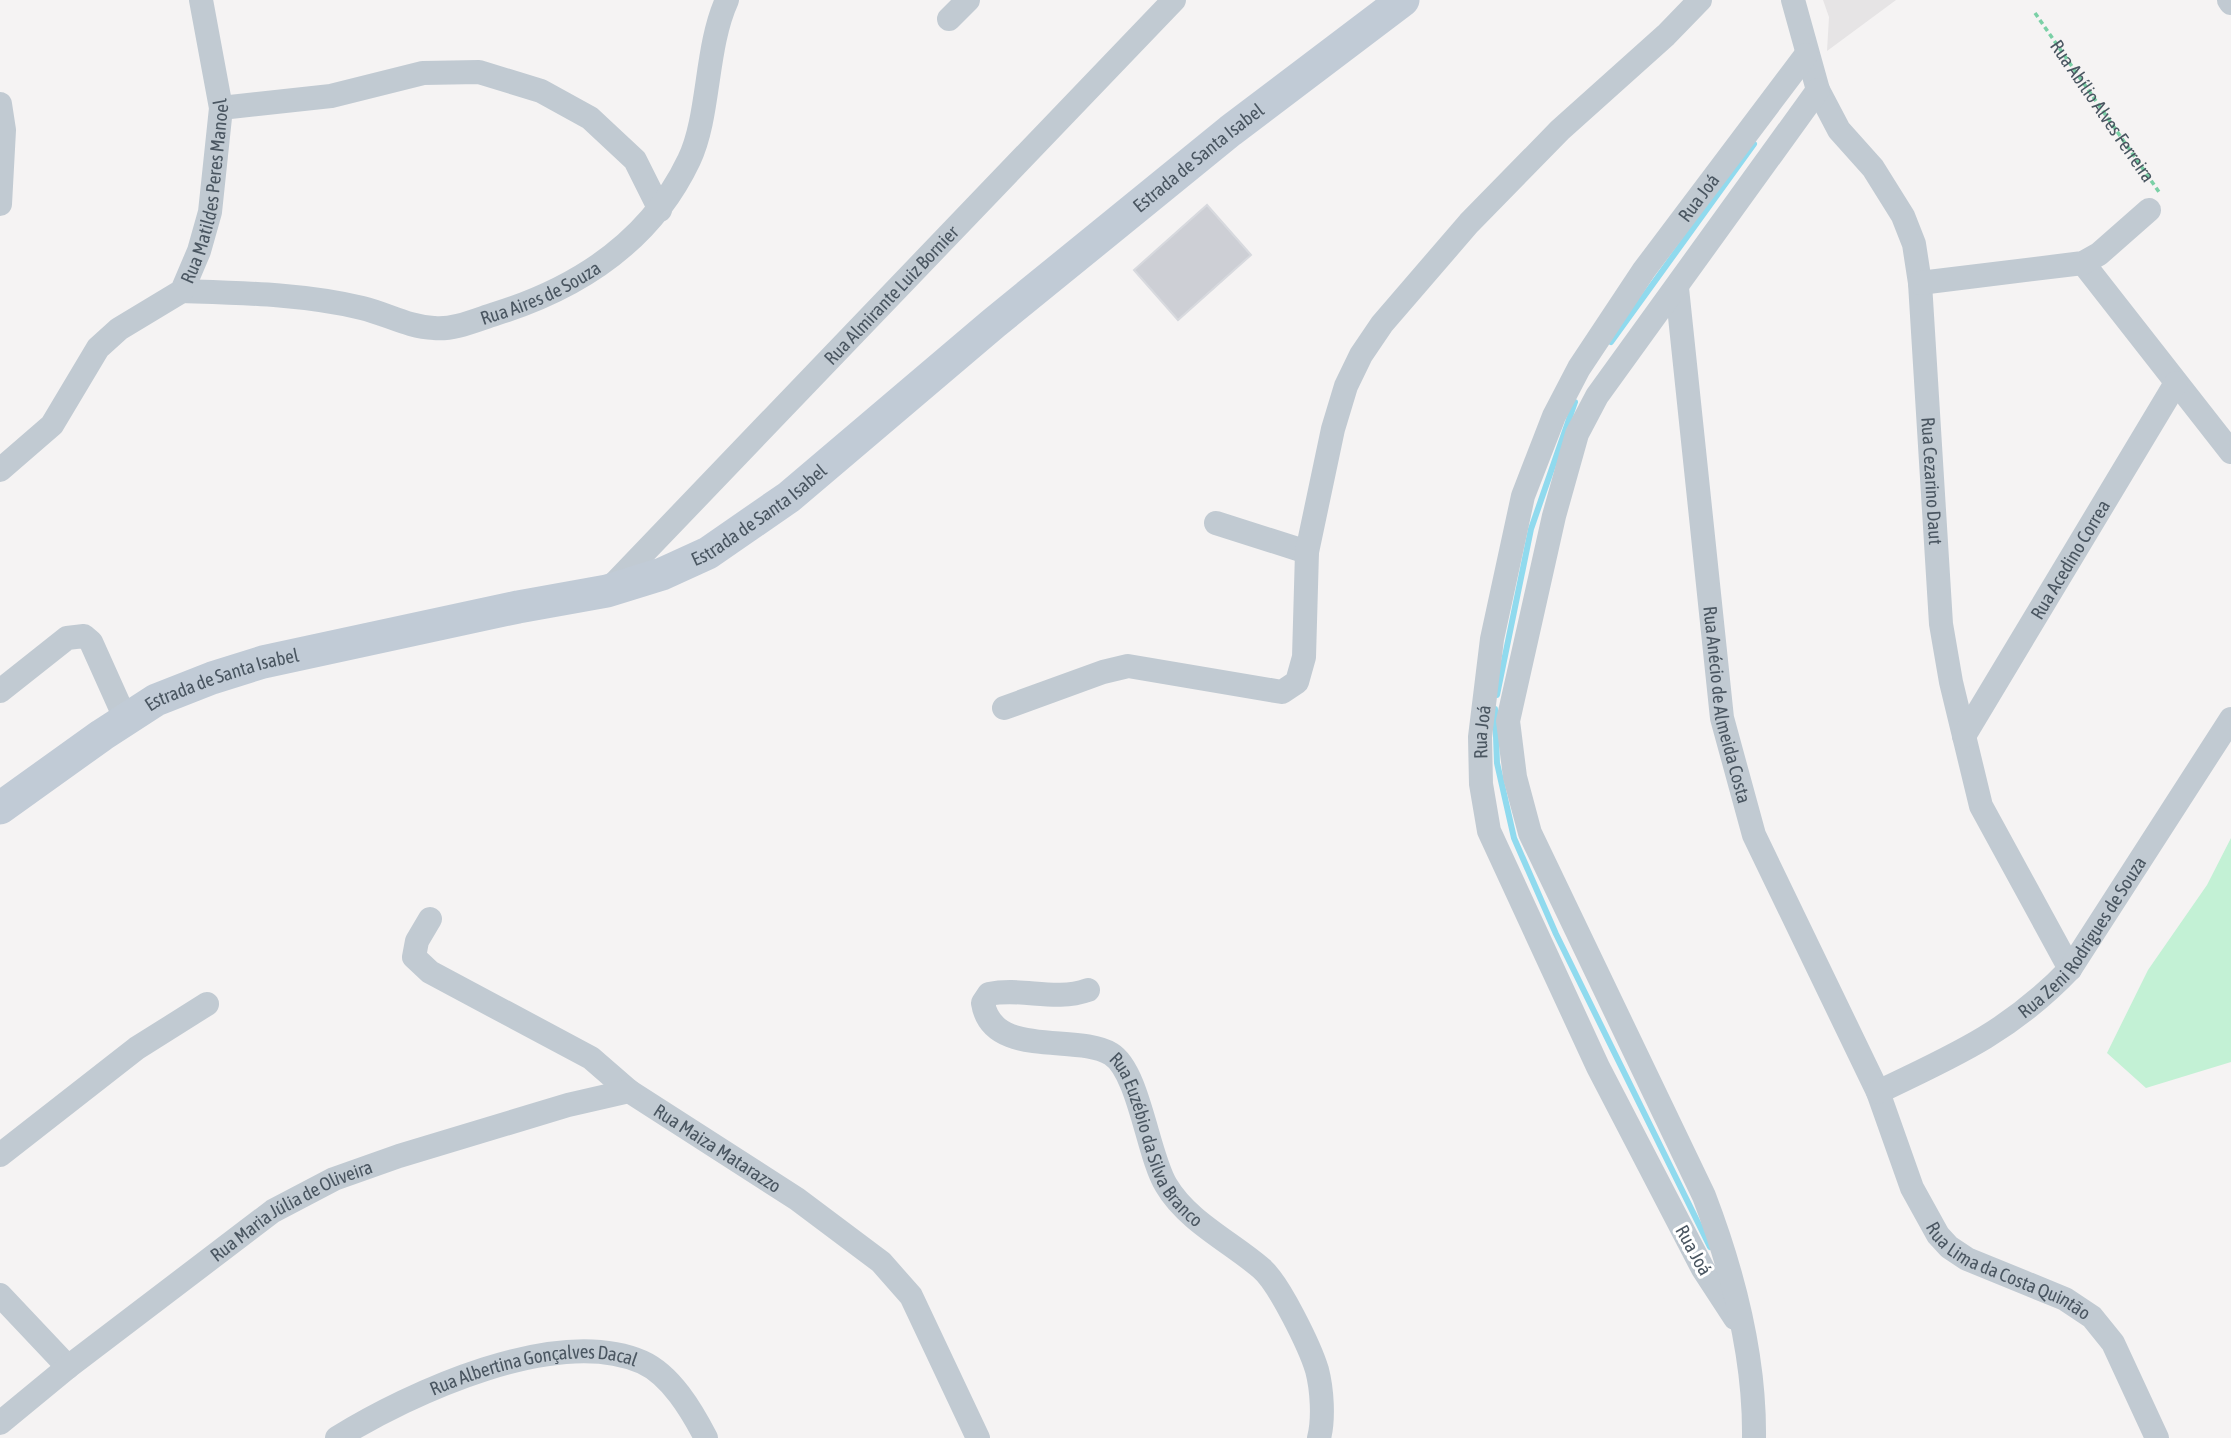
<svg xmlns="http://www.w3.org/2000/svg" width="2231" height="1438" font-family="'Asap Condensed',sans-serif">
	<rect width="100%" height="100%" fill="#f5f3f3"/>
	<path fill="#e6e4e5" d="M1823,0H1896L1827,51L1829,17Z"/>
	<path fill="#c3f1d5" d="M2231,838V1062L2146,1088L2107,1053L2148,970L2207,885Z"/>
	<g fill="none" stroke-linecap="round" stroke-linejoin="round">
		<g stroke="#90daee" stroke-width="6">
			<path d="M1611,342L1754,144"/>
			<path d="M1497,695L1531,529L1575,402"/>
			<path d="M1495,709L1497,763L1514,838L1556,934L1710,1247"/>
		</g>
	</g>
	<path fill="#cdcfd5" stroke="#d7d9de" stroke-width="2" d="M1207,205L1251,255L1178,320L1134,270Z"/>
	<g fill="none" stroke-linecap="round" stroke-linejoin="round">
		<path stroke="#7ad0a6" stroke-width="3.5" stroke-dasharray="5 3.5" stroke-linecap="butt" id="s1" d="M2035,13L2159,192"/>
		<g stroke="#c1cad2" stroke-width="24">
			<path id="s2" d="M1793,0L1818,90L1839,130L1873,168L1903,216L1914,244L1920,283L1941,624L1951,682L1981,806L2070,969"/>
			<path d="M2229,0L2231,3"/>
			<path d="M949,19L968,0"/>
			<path d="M0,104L4,130L0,204"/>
			<path d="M221,108L331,96L423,73L479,72L541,91L590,118L635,160L660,210"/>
			<path d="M2083,263L2231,452"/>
			<path d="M1920,283L2083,263L2099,254L2149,210"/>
			<path id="s3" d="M1677,288L1722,718L1754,835L1878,1092L1912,1188L1938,1235L1949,1247L1967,1259L2065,1299L2092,1317L2113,1343L2157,1438"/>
			<path id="s4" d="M182,291C242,293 304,294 362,308C387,314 408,327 434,328C454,330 476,320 495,314C579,288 650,242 689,160C710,116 705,48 727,0"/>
			<path id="s5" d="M0,470L52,425L98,348L119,329L182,291L199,251L210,212L221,108L201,0"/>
			<path d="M1216,523L1307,552"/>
			<path id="s6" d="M610,588L1174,0"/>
			<path d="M0,691L67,638L84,636L91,642L126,720"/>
			<path d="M1004,708L1103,672L1128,666L1282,692L1297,682L1304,657L1307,552L1333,429L1346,386L1361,355L1382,324L1469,223L1560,130L1666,35L1700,0"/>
			<path id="s7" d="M1964,736L2176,383"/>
			<path id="s8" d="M430,919L417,941L414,957L430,972L591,1058L629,1091L797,1199L881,1262L911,1296L978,1438"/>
			<path id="s9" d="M1088,990C1054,1002 1023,987 989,994L983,1003C992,1059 1077,1033 1111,1054C1139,1071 1148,1156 1166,1185C1187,1221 1231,1242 1261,1268C1279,1283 1310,1347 1317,1370C1322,1389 1324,1419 1319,1438"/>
			<path id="s10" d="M1878,1092C1954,1056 2011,1031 2070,969L2231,719"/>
			<path d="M0,1155L137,1048L207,1004"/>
			<path d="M0,1295L68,1367"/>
			<path id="s11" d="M1735,1318L1703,1269L1598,1067L1489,831L1481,784L1480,737L1492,639L1523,496L1554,416L1579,368L1644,270L1806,55"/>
			<path id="s12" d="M0,1423L68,1367L273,1211L334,1179L399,1156L568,1105L629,1091"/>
			<path id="s13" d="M337,1438C410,1393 556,1325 642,1362C671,1375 692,1411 706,1438"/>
			<path d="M1754,1438C1755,1356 1733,1272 1704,1196L1530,833L1515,777L1508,721L1554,516L1577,434L1597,396L1818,90"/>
		</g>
		<path stroke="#c1cbd6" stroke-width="33" id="s14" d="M0,808L102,735L156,700L212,678L263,662L518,607L607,591L662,574L708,553L789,497L994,323L1230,131L1403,0"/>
	</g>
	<g text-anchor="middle" stroke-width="6" stroke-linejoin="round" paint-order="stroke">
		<g font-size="19" fill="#4a5661" stroke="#fff">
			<text dy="7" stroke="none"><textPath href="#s1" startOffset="119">Rua Abílio Alves Ferreira</textPath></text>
			<text dy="7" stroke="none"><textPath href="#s14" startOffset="1393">Estrada de Santa Isabel</textPath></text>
			<text dy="7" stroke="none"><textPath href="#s5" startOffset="364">Rua Matildes Peres Manoel</textPath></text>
			<text dy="7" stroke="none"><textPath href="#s11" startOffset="1234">Rua Joá</textPath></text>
			<text dy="7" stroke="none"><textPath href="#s4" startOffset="369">Rua Aires de Souza</textPath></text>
			<text dy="7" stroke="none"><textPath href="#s6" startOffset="406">Rua Almirante Luiz Bornier</textPath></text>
			<text dy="7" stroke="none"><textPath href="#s2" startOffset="514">Rua Cezarino Daut</textPath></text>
			<text dy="7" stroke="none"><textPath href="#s14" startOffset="826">Estrada de Santa Isabel</textPath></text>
			<text dy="7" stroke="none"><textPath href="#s7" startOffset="206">Rua Acedino Correa</textPath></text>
			<text dy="7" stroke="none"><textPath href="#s14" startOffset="259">Estrada de Santa Isabel</textPath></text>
			<text dy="7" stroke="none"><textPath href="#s3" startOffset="420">Rua Anécio de Almeida Costa</textPath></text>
			<text dy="7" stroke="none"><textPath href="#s11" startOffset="646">Rua Joá</textPath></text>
			<text dy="7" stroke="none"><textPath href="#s10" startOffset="262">Rua Zeni Rodrigues de Souza</textPath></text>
			<text dy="7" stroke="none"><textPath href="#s9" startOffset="357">Rua Euzébio da Silva Branco</textPath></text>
			<text dy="7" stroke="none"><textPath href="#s8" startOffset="402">Rua Maiza Matarazzo</textPath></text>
			<text dy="7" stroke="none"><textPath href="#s12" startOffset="362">Rua Maria Júlia de Oliveira</textPath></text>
			<text transform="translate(1694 1250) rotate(61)" y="7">Rua Joá</text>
			<text dy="7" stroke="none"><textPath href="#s3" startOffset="1074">Rua Lima da Costa Quintão</textPath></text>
			<text dy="7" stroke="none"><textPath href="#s13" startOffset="212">Rua Albertina Gonçalves Dacal</textPath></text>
		</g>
	</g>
</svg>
